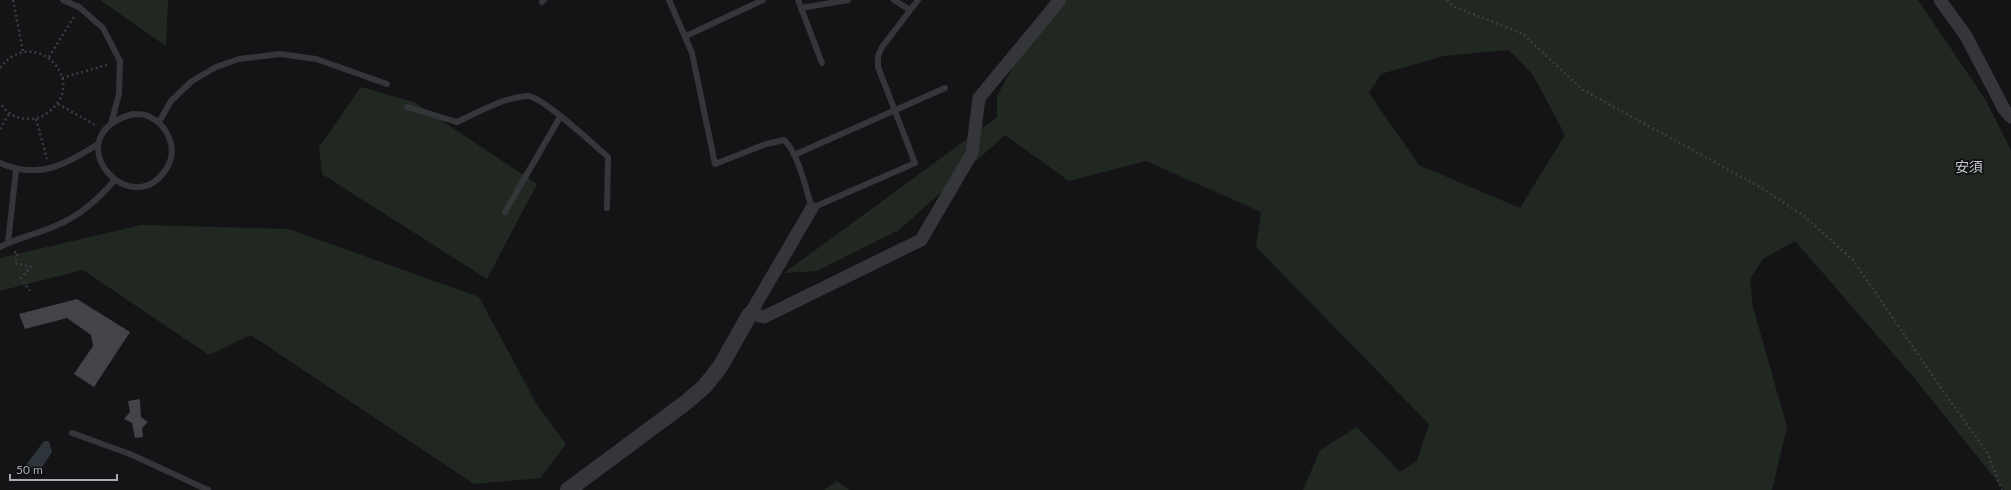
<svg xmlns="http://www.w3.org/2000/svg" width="2011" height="490" font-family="Lato,'Noto Sans JP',sans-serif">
	<rect width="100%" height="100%" fill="#141416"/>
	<g fill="#202821" fill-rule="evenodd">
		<path d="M100,0H168L166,46Z"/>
		<path d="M1050,0H1918L1985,99L2011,150V490H2004L1915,379L1795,241L1763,259L1750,279L1753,307L1787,427L1772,490H1303L1320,450L1357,427L1400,472L1417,461L1429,424L1256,247L1261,212L1146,161L1069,181L1005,135L899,230L817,271L784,273L997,117V96ZM1509,50L1533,75L1565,135L1520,208L1419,165L1369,93L1381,74L1444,56Z"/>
		<path d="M361,87L414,102L537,184L487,279L322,174L319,147Z"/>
		<path d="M141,225L289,229L479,297L536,403L566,444L540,478L474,484L251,335L209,355L83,270L0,291V258Z"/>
		<path d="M837,481L849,490H824Z"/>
	</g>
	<path fill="#2d353b" d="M44,441H49L52,452L36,476L32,468L26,465Z"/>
	<g fill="#434449">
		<path d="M77,299L130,332L94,387L74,374L93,346L91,335L67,318L25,329L19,314Z"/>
		<path d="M140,399L141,417L148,422L142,428L143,437L135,438L132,423L124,419L130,412L128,401Z"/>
	</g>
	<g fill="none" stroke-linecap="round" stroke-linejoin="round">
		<g stroke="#3b3d41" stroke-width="2.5" stroke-dasharray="2 3" stroke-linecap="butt">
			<path d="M13,0L23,51"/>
			<path d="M1447,0L1453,6L1523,34L1583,90L1760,187L1804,216L1853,260L1950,401L1987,452L2002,490"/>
			<path d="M49,57L75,15"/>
			<path d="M0,68C32,25 86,77 53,108C47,114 40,119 31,119C17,119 8,115 0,103"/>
			<path d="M62,78L110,64"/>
			<path d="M58,104L97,126"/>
			<path d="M36,119L47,159"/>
			<path d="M0,129L9,114"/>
			<path d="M14,252L18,253L15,263L31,267L21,278L30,291"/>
		</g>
		<g stroke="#35363a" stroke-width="6">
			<path d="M63,0L79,7L103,28L120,61L119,94L111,124"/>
			<path d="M669,0L692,53L715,164L766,144L784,140C798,152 806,190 812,208L915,163L878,67V56L882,47L918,0"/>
			<path d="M798,0L822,63"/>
			<path d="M894,0L910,10"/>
			<path d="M542,2L544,0"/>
			<path d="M801,8L848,0"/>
			<path d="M686,36L763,0"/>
			<path d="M407,107L457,122C479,112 502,98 527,96C541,95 595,146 608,157L607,208"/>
			<path d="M133,114C138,114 144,114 148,116C167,124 178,147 168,166C133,228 52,136 133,114Z"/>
			<path d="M159,122L171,101L192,81L216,67L239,59L280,54L316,59L387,84"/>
			<path d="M794,155L945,88"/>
			<path d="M0,163C39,180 65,165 98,144"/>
			<path d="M505,212L560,117"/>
			<path d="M8,243L16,170"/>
			<path d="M0,247C17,238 37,234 55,226C80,216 97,200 114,181"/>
			<path d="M72,433L130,454L208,490"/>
		</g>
		<g stroke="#35363a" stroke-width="13">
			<path d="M1940,0L1966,36L2004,109L2011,117"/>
			<path d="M812,208L750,314L764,317L921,240L972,153L979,98L1060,0"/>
		</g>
		<path stroke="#35363a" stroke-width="16" d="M568,490L684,404L704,387L720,367L750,314"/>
	</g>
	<g text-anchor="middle" stroke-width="3.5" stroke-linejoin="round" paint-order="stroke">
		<g font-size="14" fill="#c7cbd1" stroke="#0f0f11">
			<text x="1969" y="172">安須</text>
		</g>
	</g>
	<path d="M10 474v6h107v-6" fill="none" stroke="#a6acb5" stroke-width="2"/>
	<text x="16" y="474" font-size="12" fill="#a6acb5" stroke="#0f0f11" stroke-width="3" paint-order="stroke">50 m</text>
</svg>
